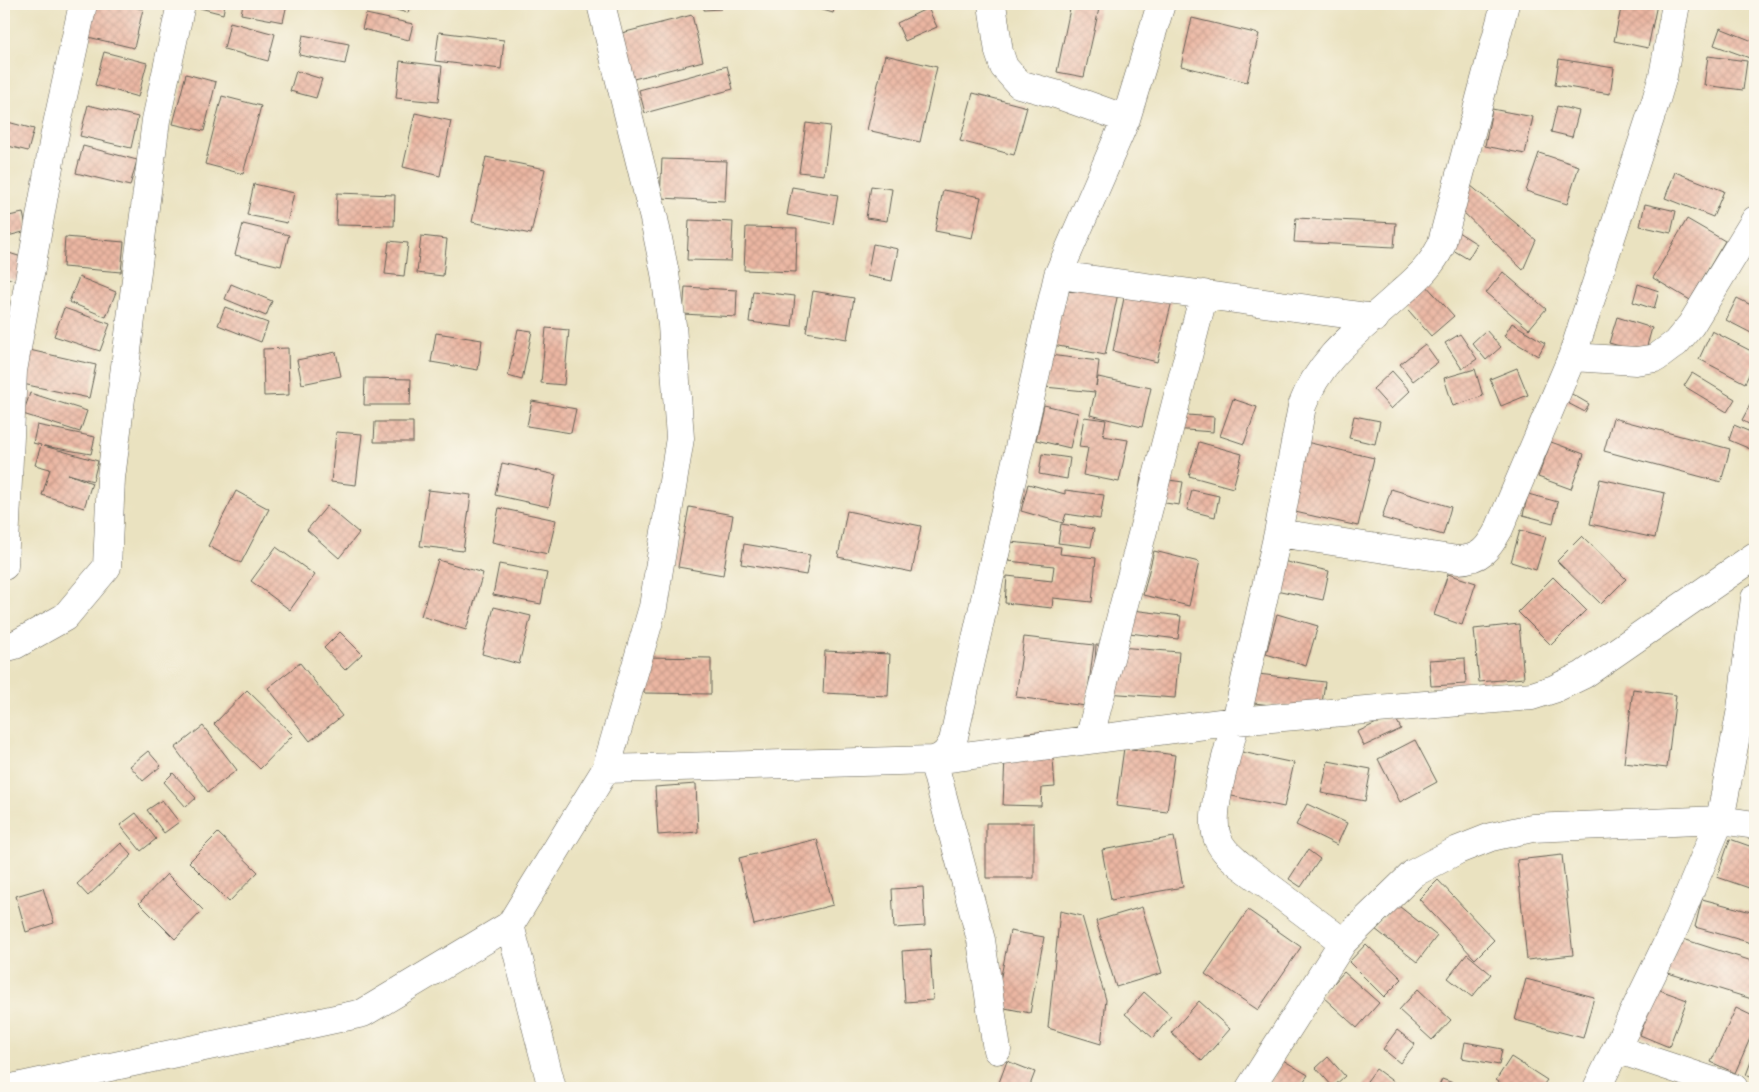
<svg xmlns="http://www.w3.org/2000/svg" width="1759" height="1092" font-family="Kalam,sans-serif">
	<defs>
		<pattern id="building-cross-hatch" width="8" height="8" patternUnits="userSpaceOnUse" patternTransform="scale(1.25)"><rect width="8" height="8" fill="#ebb6a2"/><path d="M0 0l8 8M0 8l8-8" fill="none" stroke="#c99c8b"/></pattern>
	</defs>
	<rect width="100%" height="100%" fill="#fbf7ec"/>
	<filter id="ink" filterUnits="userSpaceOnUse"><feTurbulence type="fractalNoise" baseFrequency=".02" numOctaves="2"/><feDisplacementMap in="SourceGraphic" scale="10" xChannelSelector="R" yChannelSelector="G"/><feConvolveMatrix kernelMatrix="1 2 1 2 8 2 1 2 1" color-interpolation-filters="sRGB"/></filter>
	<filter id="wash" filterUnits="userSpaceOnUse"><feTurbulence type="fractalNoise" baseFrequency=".0096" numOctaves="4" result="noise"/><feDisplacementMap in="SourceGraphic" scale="20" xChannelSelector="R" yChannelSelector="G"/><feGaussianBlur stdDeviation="1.12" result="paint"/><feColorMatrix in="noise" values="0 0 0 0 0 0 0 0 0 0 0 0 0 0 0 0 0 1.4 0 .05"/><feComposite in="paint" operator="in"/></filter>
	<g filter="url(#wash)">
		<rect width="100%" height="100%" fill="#eae2c0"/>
		<g id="blocks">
			<path fill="url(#building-cross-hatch)" d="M92,4H121L143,9L134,48L84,36Z
				M201,4H225L223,14L200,8Z
				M243,4H287L283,22L241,14Z
				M373,4H410L408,13Z
				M704,4H721V9L704,10Z
				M802,4H836L833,13Z
				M1071,4H1100L1084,77L1057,72Z
				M1622,4H1657L1648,48L1614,41Z
				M928,8L937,27L905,41L897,23Z
				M366,14L413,24L409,40L362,29Z
				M692,15L703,61L626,81L614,35Z
				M1192,18L1259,34L1247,82L1181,66Z
				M230,22L275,34L268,61L224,49Z
				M1720,28L1755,42V60L1714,45Z
				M439,32L504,40L501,69L435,61Z
				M303,35L349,44L345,64L299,55Z
				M104,52L147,63L138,97L95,85Z
				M885,55L937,67L920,142L867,130Z
				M1708,56L1747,61L1743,90L1704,85Z
				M1559,59L1614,68L1610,94L1555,85Z
				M400,61L442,66L438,102L396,98Z
				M727,66L733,89L645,113L639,90Z
				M296,71L322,79L316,98L290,91Z
				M186,74L216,82L204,131L173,124Z
				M973,93L1027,107L1014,155L960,141Z
				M222,96L261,106L243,174L205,164Z
				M88,105L138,117L131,148L80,136Z
				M1557,106L1579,111L1572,137L1551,132Z
				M1492,109L1533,117L1525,154L1485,146Z
				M415,113L451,121L440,176L403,167Z
				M4,121L34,129L28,151L4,145Z
				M806,123L830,126L824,175L799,172Z
				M83,146L137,160L130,186L76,173Z
				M1539,153L1579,166L1567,204L1526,191Z
				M486,157L545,169L531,234L472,222Z
				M662,159L727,161L725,201L660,198Z
				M1675,172L1724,191L1713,217L1665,198Z
				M254,184L294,193L287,223L247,215Z
				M1470,185L1536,240L1523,270L1459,208Z
				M871,186L892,189L887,221L866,218Z
				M792,187L838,195L833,224L787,215Z
				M943,190L981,197L972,238L935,231Z
				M337,193L395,195L394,226L336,225Z
				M1645,204L1676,211L1671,233L1640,226Z
				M23,213L27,231L4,237V217Z
				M1296,218L1396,223L1394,247L1294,242Z
				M1687,219L1725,241L1690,300L1653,278Z
				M689,220L733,222L731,261L687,260Z
				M243,224L289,235L281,266L235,255Z
				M746,227L797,228L796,272L744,270Z
				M1458,232L1477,244L1468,259L1448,247Z
				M421,236L447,239L443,276L417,273Z
				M65,237L124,242L121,272L63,267Z
				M389,241L408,243L404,276L385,274Z
				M873,244L898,249L892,281L867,276Z
				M9,253L31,260L24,283L4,277V271Z
				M1503,272L1546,309L1529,329L1486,293Z
				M79,277L116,292L106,317L69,302Z
				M1424,283L1454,316L1431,336L1402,303Z
				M231,284L272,301L266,316L225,299Z
				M1068,284L1118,293L1105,355L1053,345Z
				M1638,284L1659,291L1654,309L1633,302Z
				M685,287L737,290L736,317L683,314Z
				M753,291L795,296L792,327L749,322Z
				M813,291L854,298L847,339L806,332Z
				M1124,298L1172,301L1157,362L1113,351Z
				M1737,298L1755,307V335L1726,320Z
				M225,307L268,323L261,342L218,325Z
				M64,308L110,324L100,351L54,336Z
				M1617,317L1652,328L1645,353L1609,343Z
				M1512,323L1545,343L1538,356L1504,336Z
				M546,328L569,330L564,385L541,383Z
				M518,329L532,331L522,380L508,376Z
				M1486,330L1501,347L1486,360L1472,343Z
				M1712,331L1755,353V362L1745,383L1699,359Z
				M436,333L482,340L478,370L431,362Z
				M1460,334L1477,359L1462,369L1445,343Z
				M1425,344L1438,362L1413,381L1400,364Z
				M288,348L289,395L264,396L263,349Z
				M25,349L96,365L89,398L18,383Z
				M336,352L341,376L302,384L297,360Z
				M1049,355L1099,361L1096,386L1098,377L1151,388L1142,427L1090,415L1095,392L1045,387Z
				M1517,368L1528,395L1501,406L1490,379Z
				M1475,369L1483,396L1453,406L1444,378Z
				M1392,371L1410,391L1391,409L1373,389Z
				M1692,373L1735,399L1727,412L1684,386Z
				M365,378L411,379L410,405H364Z
				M1565,390L1589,404L1585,412L1560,399Z
				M30,393L87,411L80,432L23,414Z
				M1233,399L1257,407L1244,444L1220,436Z
				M532,401L576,409L571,433L527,426Z
				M1044,405L1078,413L1070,448L1036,440Z
				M1750,405L1755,408V428L1742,420Z
				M1174,414L1214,417L1213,432L1173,429Z
				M1354,416L1380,421L1375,444L1349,438Z
				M1084,417L1106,420L1103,436L1128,440L1119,482L1083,475L1088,448L1079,447Z
				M1613,418L1730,449L1721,482L1604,451Z
				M375,422H413V442H374Z
				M37,425L95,437L91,454L44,446L98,461L93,481L68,474L92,483L84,508L42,495L50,469L35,465L41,445L33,443Z
				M1734,425L1755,434V451L1729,440Z
				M336,432L362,434L356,485L331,482Z
				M1302,441L1374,458L1358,526L1286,510Z
				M1199,442L1242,454L1233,488L1189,476Z
				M1551,442L1584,454L1571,489L1538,477Z
				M1042,454L1070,458L1067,479L1039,474Z
				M502,463L556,475L549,507L495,495Z
				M1141,476L1183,482L1179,505L1138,499Z
				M1600,479L1665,493L1655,538L1590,524Z
				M1028,484L1065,494V490L1104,495L1100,519L1066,514L1063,523L1021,511Z
				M1391,489L1451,507L1443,535L1382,518Z
				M428,490L471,495L463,551L420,546Z
				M1192,490L1219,496L1215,517L1187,510Z
				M236,491L269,509L241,563L208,546Z
				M1528,494L1558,502L1553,523L1523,515Z
				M327,506L359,533L339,558L307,530Z
				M689,507L733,515L723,575L678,567Z
				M499,508L556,520L548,554L492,542Z
				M847,511L921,526L912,572L838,557Z
				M1061,524L1094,529L1091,547L1058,543Z
				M1520,530L1546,537L1536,570L1511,562Z
				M1582,536L1626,579L1601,604L1557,561Z
				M1010,542L1061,547L1060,554L1096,558L1092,602L1053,598L1052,608L1005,603L1007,576L1052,581L1054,566L1008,561Z
				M744,544L810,555L806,575L741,564Z
				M276,547L315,575L290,610L251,581Z
				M1154,551L1199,562L1189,606L1143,595Z
				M438,560L483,573L466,630L421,616Z
				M1282,561L1329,571L1323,600L1276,590Z
				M499,564L547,573L541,604L493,595Z
				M1448,574L1476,583L1462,625L1434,615Z
				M1553,577L1586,610L1551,645L1518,612Z
				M494,607L531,616L519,664L482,654Z
				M1116,608L1181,616L1178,639L1113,631Z
				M1277,614L1318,626L1306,666L1266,654Z
				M1519,624L1524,678L1479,682L1474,629Z
				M340,632L362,654L345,670L324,648Z
				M1024,637L1094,645L1086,706L1016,697Z
				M1096,645L1179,652L1175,698L1093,692Z
				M825,651L890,654L888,696L823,693Z
				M645,657L711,658V694L644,693Z
				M1465,658L1466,684L1431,686L1429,660Z
				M300,663L342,716L310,741L268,688Z
				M1258,674L1325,682L1321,711L1254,703Z
				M1633,689L1676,695L1667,768L1624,763Z
				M247,690L293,735L260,769L214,724Z
				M1394,715L1401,729L1364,746L1357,732Z
				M203,726L237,770L208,792L175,748Z
				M1051,731L1055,787L1042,788L1041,806L1003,805L1005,756L1026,757L1025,733Z
				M1415,740L1437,782L1400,802L1378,759Z
				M1124,748L1175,755L1167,812L1116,806Z
				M148,751L161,766L143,781L130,766Z
				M1237,751L1294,763L1284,807L1227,795Z
				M1328,761L1371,769L1365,801L1321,793Z
				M173,773L196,798L186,807L164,782Z
				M696,784L698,832L658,835L655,787Z
				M162,800L179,822L164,833L147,810Z
				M1307,804L1347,823L1337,845L1296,825Z
				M136,813L156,839L141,851L120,825Z
				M986,823H1034V878H986Z
				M218,833L258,872L229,902L189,862Z
				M1174,837L1183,887L1111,900L1102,850Z
				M817,839L833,905L754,925L739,858Z
				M1730,839L1755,848V890L1717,877Z
				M121,843L132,855L88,896L77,884Z
				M1308,850L1320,859L1301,887L1289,879Z
				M1562,855L1573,955L1527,960L1517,860Z
				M167,874L203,910L175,939L139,903Z
				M1438,880L1494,940L1475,959L1419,899Z
				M923,887L925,926L894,928L892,889Z
				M43,888L54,923L26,932L16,896Z
				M1702,899L1755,913V944L1695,927Z
				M1395,903L1437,936L1417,962L1375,929Z
				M1142,907L1162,973L1116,987L1096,921Z
				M1248,910L1301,947L1258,1010L1205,974Z
				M1060,911L1082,916L1106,1000L1101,1044L1048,1028Z
				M1010,931L1044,937L1030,1013L995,1006Z
				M1680,938L1755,962V1000L1668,973Z
				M1366,944L1402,979L1384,997L1349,962Z
				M930,949L933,1000L905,1002L902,951Z
				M1467,954L1491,974L1472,997L1448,978Z
				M1344,972L1379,1003L1357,1028L1322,996Z
				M1526,979L1594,997L1583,1038L1515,1020Z
				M1418,989L1451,1020L1432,1040L1399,1010Z
				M1657,989L1687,1000L1669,1047L1640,1035Z
				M1144,992L1171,1016L1153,1038L1125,1014Z
				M1199,1001L1230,1029L1202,1061L1171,1033Z
				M1736,1008L1755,1017V1027L1735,1073L1711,1062Z
				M1397,1030L1415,1044L1400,1063L1383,1049Z
				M1465,1042L1502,1049L1499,1065L1462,1058Z
				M1755,1051V1079L1746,1075Z
				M1328,1057L1345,1076L1333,1087L1316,1068Z
				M1511,1057L1547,1080L1541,1088H1508L1496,1080Z
				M1283,1060L1308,1075L1299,1088H1282L1270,1081Z
				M1007,1061L1035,1072L1029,1088H997Z
				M1376,1069L1402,1088H1362Z
				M1442,1079L1467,1088H1438Z"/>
		</g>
	</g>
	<g filter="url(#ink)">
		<use href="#blocks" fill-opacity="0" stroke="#646155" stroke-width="1"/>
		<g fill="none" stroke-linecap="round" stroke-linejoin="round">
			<defs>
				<path id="minor" d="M992,4L999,52L1004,67L1019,84L1059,95L1126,119
					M1161,4L1126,119L1058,275L1375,318
					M1572,357L1636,361L1656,358L1676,343L1691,325L1755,220
					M1278,533L1458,560C1481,559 1488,549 1499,529L1572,357L1656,100L1663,76L1676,4
					M4,566L13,371L54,138L83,4
					M1755,598L1741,709L1720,820L1755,825
					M4,648L15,645L65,617L107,567L111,478L156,120L181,4
					M1089,740L1204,294
					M606,769L933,760C945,757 948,751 953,741L1058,275
					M510,925L552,1088
					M1616,1049L1734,1088
					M997,1050L981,940L933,760L1236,721L1278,533L1302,406C1322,353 1363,329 1402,292C1418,278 1432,265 1441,246L1505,4
					M12,1088L363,1013L510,925L606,769L653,607L680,438L672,325L665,273L654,219L601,4
					M1250,1088L1343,942
					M1597,1088L1675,927L1720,820L1532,828L1491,837L1458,850L1414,873L1343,942L1239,864C1230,856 1221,849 1217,837C1208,812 1229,748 1236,721L1532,696L1554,689L1583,675L1755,556"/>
			</defs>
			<use href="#minor" stroke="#646155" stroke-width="29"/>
			<use href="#minor" stroke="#fff" stroke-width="28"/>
		</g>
	</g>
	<rect width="1759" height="1092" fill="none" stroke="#fbf7ec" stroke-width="20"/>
</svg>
